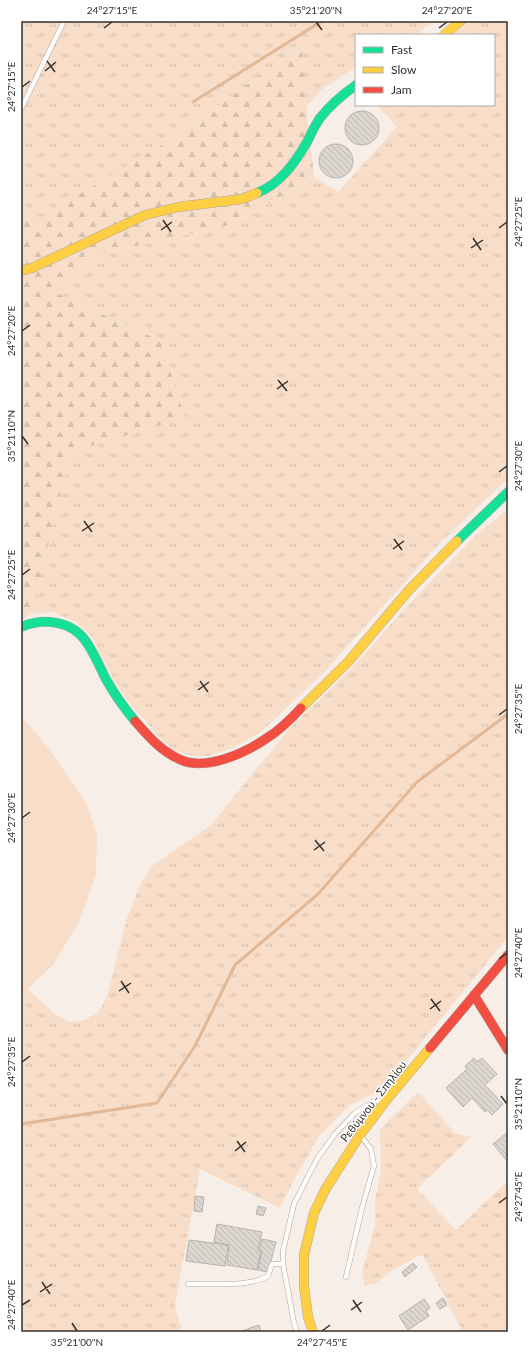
<svg xmlns="http://www.w3.org/2000/svg" width="529" height="1353" font-family="Lato,sans-serif">
	<defs>
		<pattern id="grass-tufts" width="24" height="20" patternUnits="userSpaceOnUse"><rect width="24" height="20" fill="#f8dec9"/><path d="M3 7l-1-3M5 7V3M7 7l1-3M15 17l-1-3M17 17v-4M19 17l1-3" fill="none" stroke="#d5bfad"/></pattern>
		<pattern id="forest-firs" width="22" height="20" patternUnits="userSpaceOnUse"><rect width="22" height="20" fill="#f8dec9"/><path d="M5 1l3.5 6h-7zM16 11l3.5 6h-7z" fill="#d5bfad"/></pattern>
		<pattern id="building-back-hatch" width="6" height="6" patternUnits="userSpaceOnUse"><rect width="6" height="6" fill="#ddd6d0"/><path d="M-1 5l2 2M0 0l6 6M5-1l2 2" fill="none" stroke="#beb8b3"/></pattern>
	</defs>
	<rect width="100%" height="100%" fill="#f6eee7"/>
	<path fill="url(#grass-tufts)" d="M21,21H435L415,35H356V67L351,70L321,90L306,107L302,45L175,137L35,222L21,215Z
		M472,21H508V480L501,485L439,544L326,670L261,732L233,748L208,756H191L174,750L158,736L145,720L132,707L113,679L92,637L78,623L53,612L32,614L70,452L185,417L161,341L56,293L103,253L230,225L314,177L338,192L397,127L377,105H494V35H453Z
		M508,509V937L383,1089L350,1105L320,1135L295,1178L280,1208L200,1169L175,1305L182,1332H21V995L27,989L55,1014L69,1022L84,1020L98,1013L107,997L127,918L140,885L152,866L211,825L289,729L351,669L406,607L476,535Z
		M418,1092L455,1133L471,1137L417,1189L456,1230L508,1181V1332H463L422,1254L390,1272L375,1284L365,1285L362,1273L375,1225V1200L381,1172L380,1129Z"/>
	<path fill="url(#forest-firs)" d="M302,45L306,107L314,177L230,225L103,253L56,293L161,341L185,418L70,452L32,614L21,620V215L35,221L175,137Z"/>
	<path fill="#f8dec9" d="M21,715L51,752L86,802L97,835L96,874L79,922L53,965L21,995Z"/>
	<g fill="none" stroke-linecap="round" stroke-linejoin="round">
		<path stroke="#e3b896" stroke-width="3" d="M193,102L322,21
			M21,1124L157,1103L195,1046L235,965L318,894L417,782L508,714"/>
	</g>
	<path fill="url(#building-back-hatch)" stroke="#b9b3ae" d="M345 128a17 17 0 1 1 34 0a17 17 0 1 1-34 0Z
		M319 161a17 17 0 1 1 34 0a17 17 0 1 1-34 0Z
		M474,1058L477,1062L482,1058L497,1074L485,1085L503,1104L492,1115L487,1110L485,1112L472,1098L463,1107L446,1088L467,1069L465,1066Z
		M508,1132V1162L493,1144Z
		M195,1196L204,1197L202,1212L194,1211Z
		M258,1206L266,1208L263,1216L256,1214Z
		M217,1224L262,1232L258,1250L261,1251L257,1270L227,1265L229,1245L214,1242Z
		M262,1239L276,1242L268,1272L258,1270L262,1251L259,1250Z
		M189,1240L228,1245L225,1266L186,1261Z
		M413,1263L417,1267L405,1277L402,1272Z
		M443,1298L447,1305L440,1309L436,1303Z
		M424,1299L430,1308L426,1311L429,1316L408,1330L399,1316Z
		M259,1325L261,1332H239Z"/>
	<g fill="none" stroke-linecap="round" stroke-linejoin="round">
		<defs>
			<path id="lane" d="M21,109L64,21
				M346,1277L362,1208L374,1166L371,1149L361,1136
				M188,1284C210,1284 250,1287 268,1276L272,1264H283
				M297,1332L294,1323L283,1264V1251L294,1204L317,1159L335,1134L355,1113L373,1102L383,1100"/>
			<path id="fast" d="M257,193C280,184 295,163 307,142C311,134 315,125 320,118C331,104 342,95 356,85
				M457,541L508,492
				M21,627C42,618 70,620 85,640C94,652 100,668 107,681C115,695 125,709 135,721"/>
			<path id="slow" d="M444,35L461,21
				M21,271L32,268L145,215L178,207L242,199L257,193
				M301,708L348,662L409,590L457,541
				M313,1332L308,1317L304,1286V1255L314,1213L325,1190L360,1135L388,1098L430,1048"/>
			<path id="jam" d="M135,721C148,736 161,751 179,759C205,772 245,753 267,738C280,730 291,719 301,708
				M474,995L508,1050
				M430,1048L508,955"/>
		</defs>
		<use href="#lane" stroke="#ada7a2" stroke-width="5.5"/>
		<use href="#fast" stroke="#ada7a2" stroke-width="10"/>
		<use href="#slow" stroke="#ada7a2" stroke-width="10"/>
		<use href="#jam" stroke="#ada7a2" stroke-width="10"/>
		<use href="#lane" stroke="#fefcfb" stroke-width="4.5"/>
		<use href="#fast" stroke="#16e098" stroke-width="9"/>
		<use href="#slow" stroke="#ffcf43" stroke-width="9"/>
		<use href="#jam" stroke="#f24e42" stroke-width="9"/>
	</g>
	<path fill="none" stroke="#352f2b" stroke-width="1.5" d="M316,22L322,30M104,28L112,22M439,28L447,22M47,61L55,72M45,71L56,62M22,87L30,81M163,220L171,232M499,228L507,222M161,230L172,222M473,238L481,250M471,248L483,240M22,331L30,325M278,380L287,391M277,389L288,381M22,436L28,444M499,472L507,466M84,521L92,532M82,531L94,523M394,539L402,550M393,549L404,541M22,575L30,569M200,681L208,692M198,690L209,682M499,715L507,709M22,818L30,812M315,840L324,851M314,850L325,842M499,959L507,953M121,981L129,993M119,991L131,983M431,999L440,1011M430,1009L441,1001M22,1062L30,1056M501,1096L507,1104M237,1141L245,1152M235,1151L246,1142M499,1203L507,1197M42,1282L50,1294M40,1292L52,1284M353,1300L361,1312M22,1305L30,1300M351,1310L362,1302M72,1323L77,1331M322,1331L330,1325"/>
	<g text-anchor="middle" dominant-baseline="central" stroke-width="3" stroke-linejoin="round" paint-order="stroke">
		<g font-size="11" fill="#352f2b" stroke="#fff">
			<text transform="translate(373 1101) rotate(-52)">Ρεθύμνου - Σπηλίου</text>
		</g>
	</g>
	<rect width="529" height="1353" fill="none" stroke="#ffffff" stroke-width="44"/>
	<rect x="355" y="34" width="140" height="72" fill="#ffffff" stroke="#aeacaa"/>
	<rect x="363" y="47" width="20" height="6" fill="#16e098" stroke="#aeacaa"/>
	<text x="391" y="54" font-size="12" fill="#352f2b">Fast</text>
	<rect x="363" y="67" width="20" height="6" fill="#ffcf43" stroke="#aeacaa"/>
	<text x="391" y="74" font-size="12" fill="#352f2b">Slow</text>
	<rect x="363" y="87" width="20" height="6" fill="#f24e42" stroke="#aeacaa"/>
	<text x="391" y="94" font-size="12" fill="#352f2b">Jam</text>
	<rect x="22" y="22" width="485" height="1309" fill="none" stroke="#352f2b" stroke-width="1.5"/>
	<g font-size="10" text-anchor="middle" fill="#352f2b">
		<text x="112" y="14">24°27'15"E</text>
		<text x="316" y="14">35°21'20"N</text>
		<text x="447" y="14">24°27'20"E</text>
		<text transform="translate(11 87) rotate(-90)" y="4">24°27'15"E</text>
		<text transform="translate(518 222) rotate(-90)" y="4">24°27'25"E</text>
		<text transform="translate(11 331) rotate(-90)" y="4">24°27'20"E</text>
		<text transform="translate(11 436) rotate(-90)" y="4">35°21'10"N</text>
		<text transform="translate(518 466) rotate(-90)" y="4">24°27'30"E</text>
		<text transform="translate(11 575) rotate(-90)" y="4">24°27'25"E</text>
		<text transform="translate(518 709) rotate(-90)" y="4">24°27'35"E</text>
		<text transform="translate(11 818) rotate(-90)" y="4">24°27'30"E</text>
		<text transform="translate(518 953) rotate(-90)" y="4">24°27'40"E</text>
		<text transform="translate(11 1062) rotate(-90)" y="4">24°27'35"E</text>
		<text transform="translate(518 1104) rotate(-90)" y="4">35°21'10"N</text>
		<text transform="translate(518 1197) rotate(-90)" y="4">24°27'45"E</text>
		<text transform="translate(11 1305) rotate(-90)" y="4">24°27'40"E</text>
		<text x="77" y="1346">35°21'00"N</text>
		<text x="322" y="1346">24°27'45"E</text>
	</g>
</svg>
